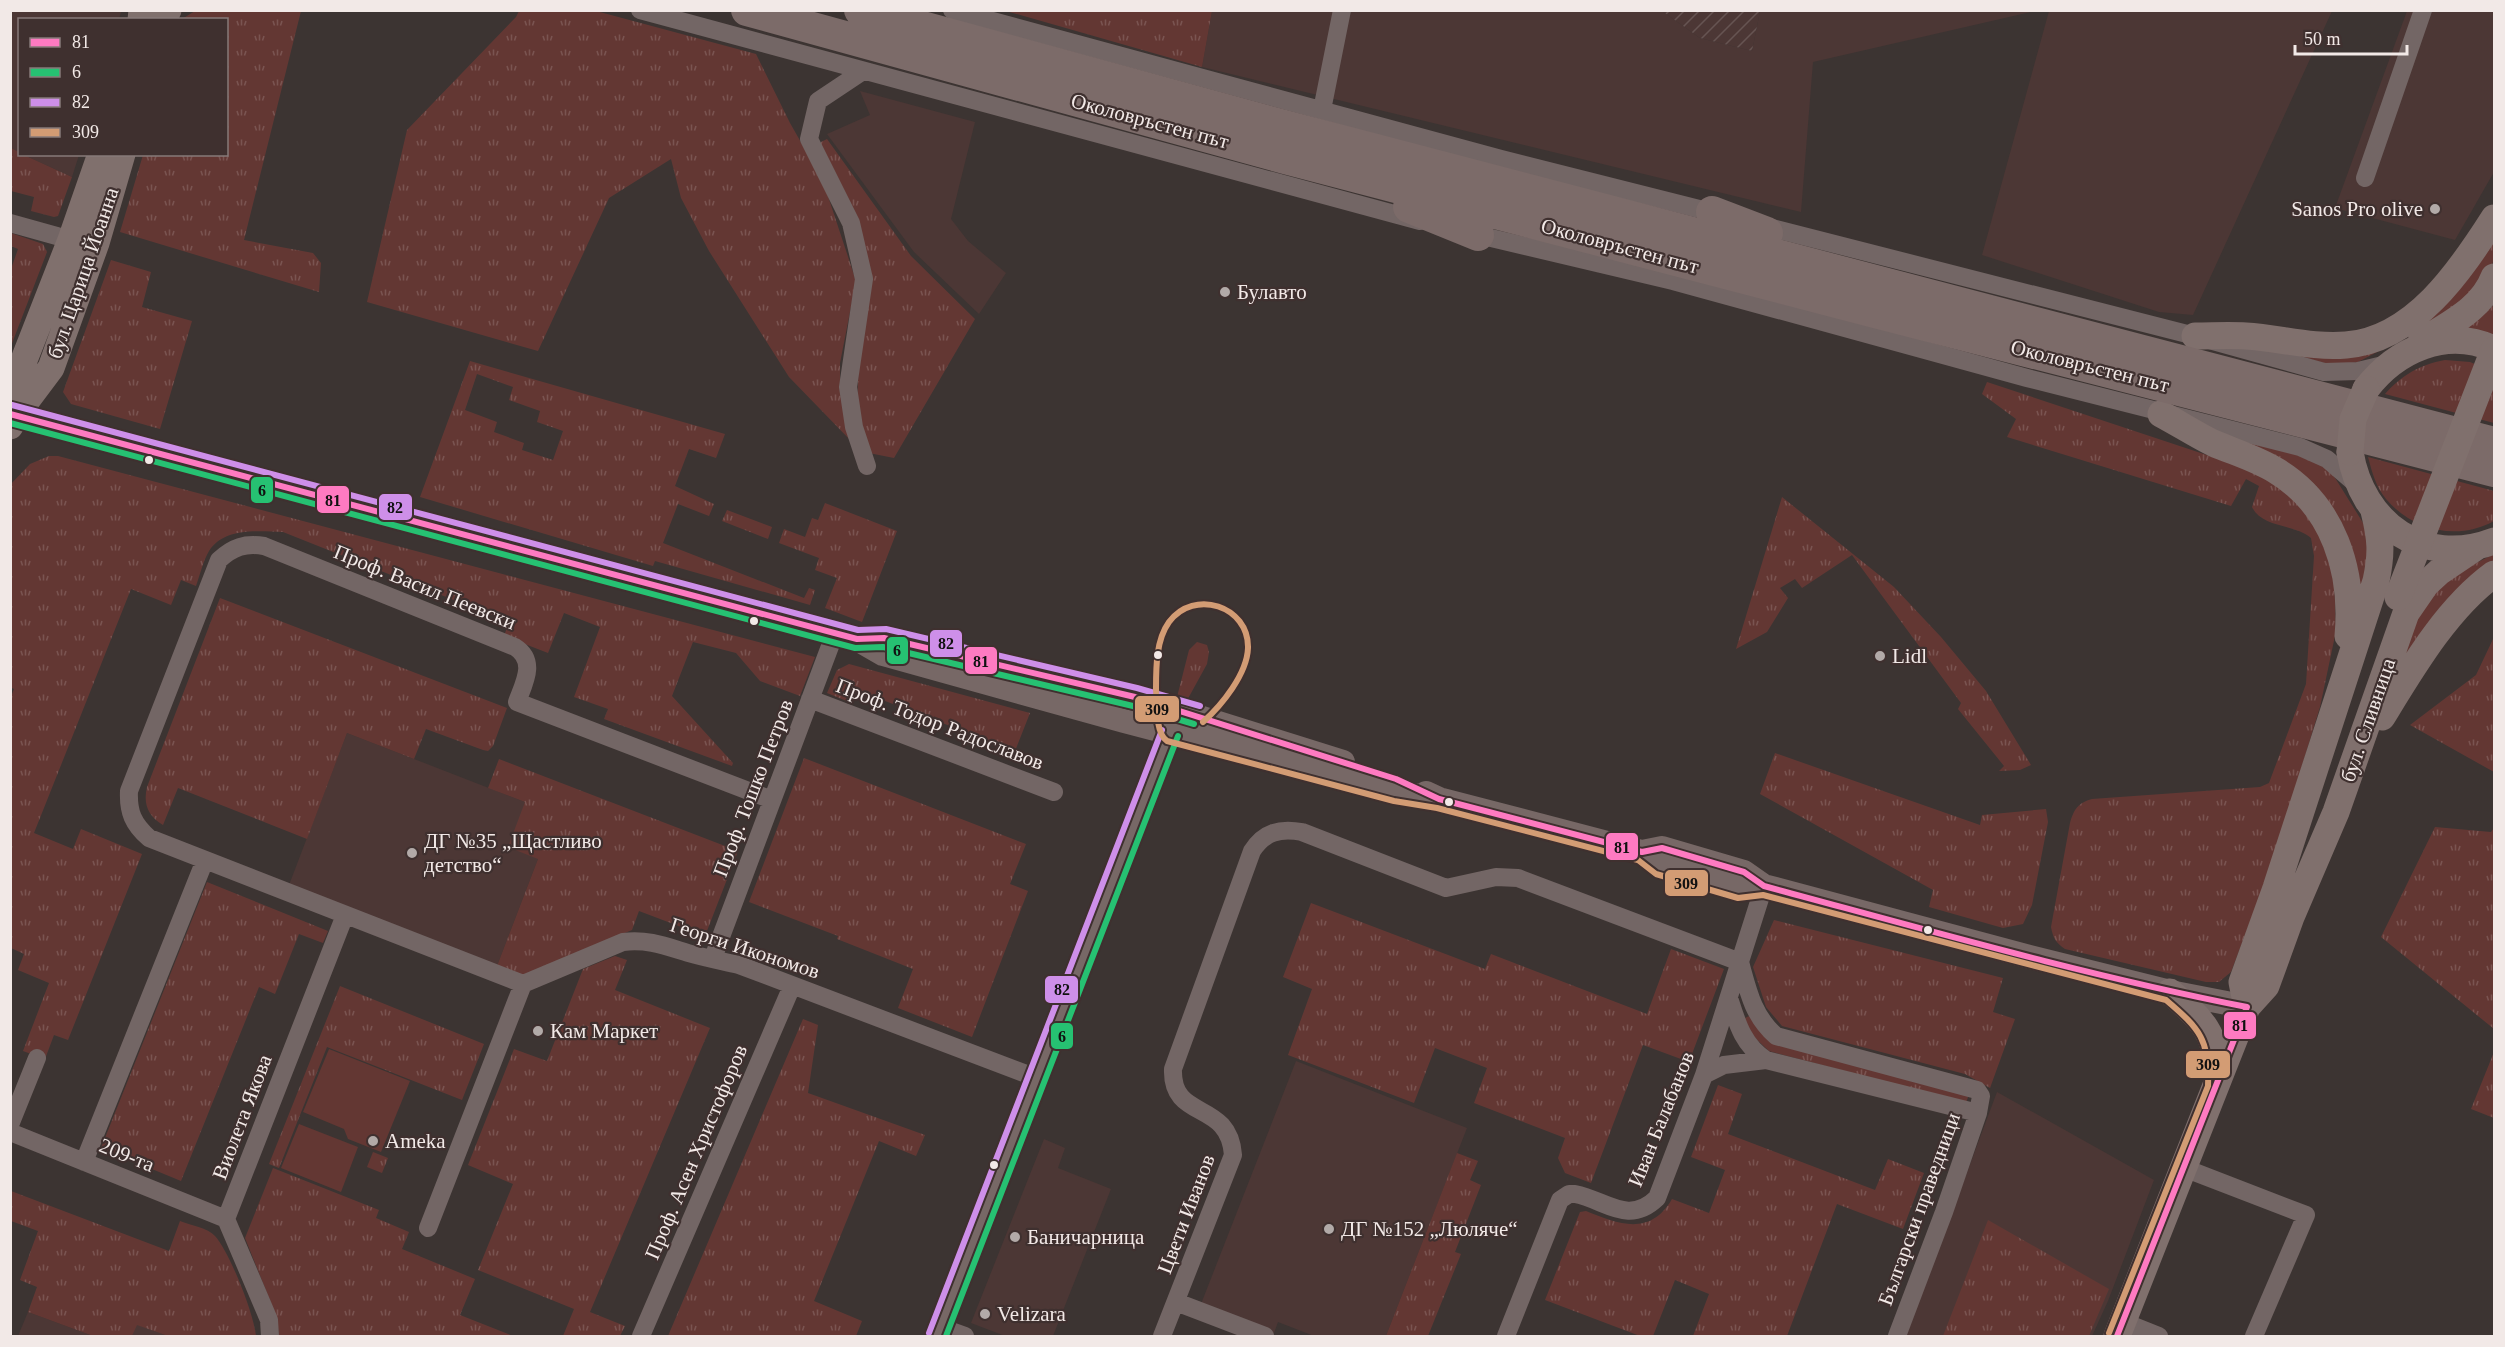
<svg xmlns="http://www.w3.org/2000/svg" width="2505" height="1347" font-family="'Times New Roman',serif">
	<defs>
		<pattern id="industrial-furrows" width="10" height="10" patternUnits="userSpaceOnUse" patternTransform="scale(1.5)"><rect width="10" height="10" fill="#4c3735"/><path d="M-1 1l2-2M0 10L10 0M9 11l2-2" fill="none" stroke="#665452"/></pattern>
		<pattern id="grass-tufts" width="24" height="20" patternUnits="userSpaceOnUse" patternTransform="scale(1.5)"><rect width="24" height="20" fill="#633733"/><path d="M3 7l-1-3M5 7V3M7 7l1-3M15 17l-1-3M17 17v-4M19 17l1-3" fill="none" stroke="#7a5451"/></pattern>
	</defs>
	<rect width="100%" height="100%" fill="#3c3432"/>
	<path fill="#4c3735" d="M11,11L121,12L119,19L20,20L19,152L11,148Z
		M1212,11H1662L1700,38L1752,51L1760,11H2035L1813,62L1801,212L1202,67Z
		M2049,11H2332L2193,315L2159,312L1982,255Z
		M2407,11H2494V172L2455,240L2335,208Z
		M860,91L975,122L951,219L968,241L1006,273L979,314L914,252L827,134L870,115Z
		M24,155L79,154V155L72,177Z
		M347,733L525,802L538,859L497,966L289,885Z
		M1296,1061L1467,1128L1386,1336H1314L1278,1322L1274,1333L1201,1304Z
		M1997,1092L2154,1180L2108,1301L2092,1336H1906Z
		M1044,1139L1065,1148L1058,1168L1111,1189L1053,1336H1005L971,1323Z
		M28,1312L93,1336H18Z
		M136,1324L168,1336H132Z"/>
	<path fill="url(#industrial-furrows)" d="M1662,11H1760L1752,51L1700,38Z"/>
	<path fill="url(#grass-tufts)" fill-rule="evenodd" d="M195,11H301L244,240L313,253L321,263L319,292L120,232L143,155L226,154V20L182,19Z
		M519,11H596L756,54L790,123L823,181L856,281L840,363V392L853,443L789,377L709,251L681,198L671,159L609,198L538,351L367,302L407,130L516,17Z
		M1006,11H1212L1202,67Z
		M827,139L911,256L975,319L894,458L869,453L857,408L859,355L871,278L821,149V142Z
		M11,148L19,152L20,154L24,155L72,177L58,216L54,217L31,211L34,197L11,191Z
		M2494,230V259L2485,283L2444,317L2358,362L2335,366L2252,343L2361,350Z
		M11,233L43,244L47,252L11,346V269L18,249L11,246Z
		M111,260L151,272L142,307L192,321L160,429L71,404L63,392Z
		M2494,305V335L2464,328Z
		M2445,360L2470,362L2494,372V423L2385,394C2402,375 2419,365 2445,360Z
		M470,361L725,434L716,458L689,449L675,486L714,504L709,516L678,504L663,543L804,598L809,588L815,590L810,605L655,561L653,566L420,497ZM477,374L513,387L509,400L540,411L537,422L563,431L553,460L522,450L524,443L494,432L497,422L465,410Z
		M1987,382L2249,469L2283,489L2305,512L2318,532L2334,575L2336,631L2320,707L2272,864L2231,972L2219,982H2206L2065,949C2056,943 2053,938 2051,927L2070,823C2074,809 2078,803 2092,799L2260,787L2269,783L2306,684L2314,556L2311,538C2295,524 2262,528 2252,507L2259,486L2246,479L2231,506L2007,437L2016,419L1982,394Z
		M2218,433L2303,454L2327,465L2365,526L2371,543L2361,610L2343,543Z
		M49,456H58L815,657L800,696L760,681L736,653L693,642L672,696L733,763L732,766L604,719L608,709L574,697L600,627L564,613L548,653L504,636L509,622L283,532C259,531 224,527 209,551C203,561 200,575 196,586L181,580L171,605L131,589L34,833L73,849L81,829L142,854L68,1040L54,1035L45,1059L23,1051L49,983L18,970L24,954L11,948L10,699L14,689L10,687V485L30,464Z
		M2368,457L2494,491V521C2458,541 2413,531 2386,499C2376,487 2372,472 2368,457Z
		M1782,497L1894,587L1941,637L1986,691L2031,765L2020,770L1999,771L2004,766L1958,709L1961,703L1958,699L1852,555L1802,588L1795,579L1780,588L1788,598L1767,632L1736,649Z
		M825,503L897,531L862,622L825,608L837,578L815,570L819,558L779,543L784,529L805,537L812,518L818,520Z
		M727,510L772,527L768,539L722,521Z
		M2494,554V566L2392,688L2413,612L2452,575Z
		M220,598L507,708L493,746L488,751L483,750L426,729L414,759L347,733L307,839L178,788L163,825C148,816 143,804 147,787Z
		M2494,637V772L2410,725L2476,675Z
		M1197,642L1207,645L1209,652L1207,664L1185,704L1176,701L1189,650Z
		M849,664L1030,713L1015,751L854,689L849,702L827,693L837,670Z
		M1775,753L1980,825L1982,815L2046,809L2048,822L2032,905L2023,924L2003,928L1929,907L1933,890L1760,794Z
		M804,758L1026,844L1010,884L1028,891L972,1037L898,1008L913,969L837,939L838,936L749,902Z
		M499,759L738,851L705,936L639,911L632,930L524,976L497,966L538,859L508,847L525,802L488,788Z
		M2435,827L2491,832L2494,828V1029L2381,937Z
		M207,882L328,931L323,943L299,934L275,994L259,987L181,1181L101,1148Z
		M1311,903L1485,969L1491,954L1647,1014L1671,949L1724,969L1689,1062L1643,1045L1591,1183L1565,1173L1558,1158L1565,1138L1474,1103L1487,1068L1435,1048L1414,1103L1288,1055L1312,989L1283,977Z
		M1774,920L2003,978L1993,1012L2015,1019L1990,1088L1965,1074L1782,1026L1766,1007L1753,967Z
		M615,956L627,960L615,990L710,1028L590,1312L625,1326L620,1336H563L574,1309L478,1270L513,1184L468,1165L514,1049L547,1061L583,969Z
		M340,986L484,1044L462,1100L327,1047L279,1168L269,1164Z
		M1749,1016L1759,1030L1969,1094L1966,1103L1769,1051L1753,1036L1741,1020Z
		M803,1019L818,1025L808,1093L925,1135L916,1156L879,1141L814,1301L862,1321L856,1336H668Z
		M2494,1052V1118L2471,1109Z
		M1718,1085L1742,1094L1728,1134L1875,1190L1888,1159L1924,1173L1903,1229L1837,1204L1787,1336H1693L1709,1294L1675,1280L1653,1336H1640L1545,1300L1580,1212L1586,1211C1618,1224 1650,1237 1672,1199L1709,1213L1725,1170L1691,1157Z
		M373,1152L388,1158L382,1173L367,1167Z
		M1457,1153L1478,1161L1470,1180L1481,1185L1455,1252L1461,1254L1428,1336H1386Z
		M273,1168L379,1210L376,1218L409,1232L402,1249L475,1279L460,1315L513,1336H279L277,1318L245,1238Z
		M11,1191L169,1251L180,1221C190,1225 208,1228 215,1236C230,1253 254,1314 256,1336H168L137,1325L132,1336H93L28,1312L37,1287L20,1280L38,1231L11,1221Z
		M1988,1220L2109,1289L2089,1336H1943Z"/>
	<path fill="#633733" d="M329,1049L410,1081L381,1152L348,1139L344,1129L303,1112Z
		M299,1124L358,1147L341,1192L281,1168Z"/>
	<g fill="none" stroke-linecap="round" stroke-linejoin="round">
		<path stroke="#736665" stroke-width="18" d="M640,10L1420,221
			M952,10L1501,159L1719,214
			M863,71L818,101L809,139L851,223L864,279L848,387L854,427L867,466
			M1322,110L1342,10
			M2365,178L2423,10
			M10,223L71,240
			M1760,225L2195,336L2324,372L2358,371L2387,364
			M1470,233L1673,281L2027,378L2300,447L2327,459L2357,485
			M810,699L1054,792
			M772,800L517,702C524,683 537,661 515,647L264,546C245,543 233,547 219,560L129,791C128,812 133,824 149,838L523,984L623,942C648,939 665,946 688,953C705,958 722,961 739,965L1037,1078
			M713,958L835,633
			M1729,998C1737,1023 1743,1045 1766,1060
			M1704,1075L1724,1065L1766,1060L1978,1113
			M10,1125L37,1058
			M10,1132L226,1219
			M84,1162L205,860
			M2184,1168L2306,1215L2254,1336
			M428,1228L523,984
			M1176,1302L1265,1336
			M2124,1322L2159,1336
			M940,1327L965,1336
			M270,1336L269,1320L226,1219L345,915
			M641,1336L792,986
			M1162,1336L1233,1155C1229,1099 1171,1122 1173,1069L1252,851C1264,832 1280,828 1302,832L1446,888L1496,877L1518,878L1740,962C1748,991 1753,1016 1776,1036L1977,1090L1981,1096L1978,1113L1944,1212L1897,1336
			M1506,1336L1560,1200L1569,1194H1575C1606,1200 1628,1226 1657,1198L1704,1075L1764,886"/>
		<path stroke="#776866" stroke-width="24" d="M10,414L857,639L883,654L1124,721L1396,792L1439,799
			M881,639L1135,697L1343,762
			M1426,793L1439,799L1642,852L1662,848L1744,872L1764,886L2030,957L2170,992L2247,1007
			M1642,852L1659,866L1740,889L1764,886
			M937,1336L1162,755L1170,733L1167,717"/>
		<path stroke="#80706d" stroke-width="27" d="M141,20L142,10
			M162,20L168,10
			M2195,336C2212,336 2229,335 2246,336C2279,338 2313,348 2346,345C2414,340 2461,270 2494,218
			M2421,342C2449,324 2482,309 2494,277
			M2366,389C2396,350 2446,327 2494,349
			M16,412L24,360L71,240L101,154
			M2161,414C2178,423 2195,434 2213,443C2234,452 2255,458 2275,470C2334,505 2354,572 2348,636
			M10,426L15,416L51,368L96,243L122,154
			M2350,452C2362,524 2423,568 2494,541
			M2382,717C2412,668 2447,608 2494,574
			M2170,992C2201,1018 2219,1035 2217,1078
			M2247,1007L2242,982L2276,888L2376,581C2382,553 2381,539 2374,511
			M2117,1336L2247,1007L2266,986L2291,917L2336,812L2406,613L2426,584L2439,572L2476,547"/>
		<path stroke="#7c6b69" stroke-width="32" d="M747,10L1285,158L1871,311L2494,471
			M860,10L1292,128L2494,443
			M1409,207L1478,235
			M1712,212L1767,233"/>
		<path stroke="#80706d" stroke-width="27" d="M2350,452L2353,419L2366,389
			M2398,597L2494,350"/>
		<defs>
			<path id="bus-1" d="M10,414L857,639L884,638L1135,697L1396,779L1439,799L1642,852L1662,848L1744,872L1764,886C1924,929 2084,975 2247,1007L2117,1336"/>
			<path id="bus-2" d="M10,423L855,648L883,647L1133,706L1194,724
				M946,1336L1178,736"/>
			<path id="bus-3" d="M12,405L858,630L886,629L1137,688L1200,706
				M929,1333L1162,730"/>
			<path id="bus-4" d="M1203,722C1222,705 1247,674 1248,648C1249,606 1194,588 1169,622C1156,640 1156,667 1156,689C1157,703 1155,733 1167,741L1394,801L1437,808L1638,860L1656,874L1738,898L1763,895L2166,1000C2200,1029 2210,1040 2208,1086L2109,1333"/>
		</defs>
		<use href="#bus-1" stroke="#3f302f" stroke-width="10"/>
		<use href="#bus-2" stroke="#3f302f" stroke-width="10"/>
		<use href="#bus-3" stroke="#3f302f" stroke-width="10"/>
		<use href="#bus-4" stroke="#3f302f" stroke-width="10"/>
		<use href="#bus-1" stroke="#fe7ac1" stroke-width="6"/>
		<use href="#bus-2" stroke="#26c172" stroke-width="6"/>
		<use href="#bus-3" stroke="#ce8fe9" stroke-width="6"/>
		<use href="#bus-4" stroke="#d39c74" stroke-width="6"/>
	</g>
	<g fill="#b2aaa8" stroke="#3f302f" stroke-width="2">
		<circle cx="2435" cy="209" r="6"/>
		<circle cx="1225" cy="292" r="6"/>
		<circle cx="1880" cy="656" r="6"/>
		<circle cx="412" cy="853" r="6"/>
		<circle cx="538" cy="1031" r="6"/>
		<circle cx="373" cy="1141" r="6"/>
		<circle cx="1329" cy="1229" r="6"/>
		<circle cx="1015" cy="1237" r="6"/>
		<circle cx="985" cy="1314" r="6"/>
	</g>
	<g fill="#f2e9e7" stroke="#3f302f" stroke-width="2">
		<circle cx="149" cy="460" r="5"/>
		<circle cx="754" cy="621" r="5"/>
		<circle cx="1158" cy="655" r="5"/>
		<circle cx="1449" cy="802" r="5"/>
		<circle cx="1928" cy="930" r="5"/>
		<circle cx="994" cy="1165" r="5"/>
	</g>
	<g text-anchor="middle" dominant-baseline="central" stroke-width="4.5" stroke-linejoin="round" paint-order="stroke">
		<g font-size="21" fill="#f2e9e7" stroke="#3f302f">
			<text transform="translate(1150 121) rotate(15)">Околовръстен път</text>
			<text transform="translate(1620 246) rotate(15)">Околовръстен път</text>
			<text transform="translate(83 273) rotate(-71)">бул. Царица Йоанна</text>
			<text transform="translate(2090 366) rotate(14)">Околовръстен път</text>
			<text transform="translate(425 587) rotate(22)">Проф. Васил Пеевски</text>
			<text transform="translate(2368 720) rotate(-71)">бул. Сливница</text>
			<text transform="translate(940 724) rotate(21)">Проф. Тодор Радославов</text>
			<text transform="translate(753 788) rotate(-69)">Проф. Тошко Петров</text>
			<text transform="translate(745 948) rotate(18)">Георги Икономов</text>
			<text transform="translate(242 1117) rotate(-69)">Виолета Якова</text>
			<text transform="translate(1661 1119) rotate(-68)">Иван Балабанов</text>
			<text transform="translate(696 1152) rotate(-67)">Проф. Асен Христофоров</text>
			<text transform="translate(127 1155) rotate(22)">209-та</text>
			<text transform="translate(1919 1209) rotate(-70)">Български праведници</text>
			<text transform="translate(1186 1214) rotate(-69)">Цвети Иванов</text>
		</g>
		<g font-size="21" fill="#f2e9e7" stroke="#3f302f" text-anchor="start">
			<text x="2423" y="209" text-anchor="end">Sanos Pro olive</text>
			<text x="1237" y="292">Булавто</text>
			<text x="1892" y="656">Lidl</text>
			<text x="424" y="841">ДГ №35 „Щастливо<tspan x="424" dy="24">детство“</tspan></text>
			<text x="550" y="1031">Кам Маркет</text>
			<text x="385" y="1141">Ameka</text>
			<text x="1341" y="1229">ДГ №152 „Люляче“</text>
			<text x="1027" y="1237">Баничарница</text>
			<text x="997" y="1314">Velizara</text>
		</g>
	</g>
	<g stroke="#3f302f" stroke-width="2">
		<rect x="250" y="476" width="24" height="28" rx="6" fill="#26c172"/>
		<rect x="316" y="485" width="34" height="29" rx="6" fill="#fe7ac1"/>
		<rect x="378" y="493" width="35" height="28" rx="6" fill="#ce8fe9"/>
		<rect x="929" y="629" width="34" height="29" rx="6" fill="#ce8fe9"/>
		<rect x="886" y="636" width="23" height="29" rx="6" fill="#26c172"/>
		<rect x="964" y="646" width="34" height="29" rx="6" fill="#fe7ac1"/>
		<rect x="1134" y="695" width="46" height="28" rx="6" fill="#d39c74"/>
		<rect x="1605" y="832" width="34" height="29" rx="6" fill="#fe7ac1"/>
		<rect x="1664" y="869" width="45" height="28" rx="6" fill="#d39c74"/>
		<rect x="1044" y="975" width="35" height="29" rx="6" fill="#ce8fe9"/>
		<rect x="2223" y="1011" width="34" height="29" rx="6" fill="#fe7ac1"/>
		<rect x="1050" y="1022" width="24" height="28" rx="6" fill="#26c172"/>
		<rect x="2185" y="1050" width="46" height="29" rx="6" fill="#d39c74"/>
	</g>
	<g font-size="16" text-anchor="middle" font-weight="bold" fill="#111">
		<text x="262" y="496">6</text>
		<text x="333" y="506">81</text>
		<text x="395" y="513">82</text>
		<text x="946" y="649">82</text>
		<text x="897" y="656">6</text>
		<text x="981" y="667">81</text>
		<text x="1157" y="715">309</text>
		<text x="1622" y="853">81</text>
		<text x="1686" y="889">309</text>
		<text x="1062" y="995">82</text>
		<text x="2240" y="1031">81</text>
		<text x="1062" y="1042">6</text>
		<text x="2208" y="1070">309</text>
	</g>
	<rect width="2505" height="1347" fill="none" stroke="#f2e9e7" stroke-width="24"/>
	<rect x="18" y="18" width="210" height="138" fill="#3f302f" stroke="#877a79" stroke-width="1.5"/>
	<rect x="30" y="38" width="30" height="9" fill="#fe7ac1" stroke="#877a79" stroke-width="1.5"/>
	<text x="72" y="48" font-size="18" fill="#f2e9e7">81</text>
	<rect x="30" y="68" width="30" height="9" fill="#26c172" stroke="#877a79" stroke-width="1.5"/>
	<text x="72" y="78" font-size="18" fill="#f2e9e7">6</text>
	<rect x="30" y="98" width="30" height="9" fill="#ce8fe9" stroke="#877a79" stroke-width="1.5"/>
	<text x="72" y="108" font-size="18" fill="#f2e9e7">82</text>
	<rect x="30" y="128" width="30" height="9" fill="#d39c74" stroke="#877a79" stroke-width="1.5"/>
	<text x="72" y="138" font-size="18" fill="#f2e9e7">309</text>
	<path d="M2295 45v9h112v-9" fill="none" stroke="#f2e9e7" stroke-width="3"/>
	<text x="2304" y="45" font-size="18" fill="#f2e9e7" stroke="#3f302f" stroke-width="4.5" paint-order="stroke">50 m</text>
</svg>
